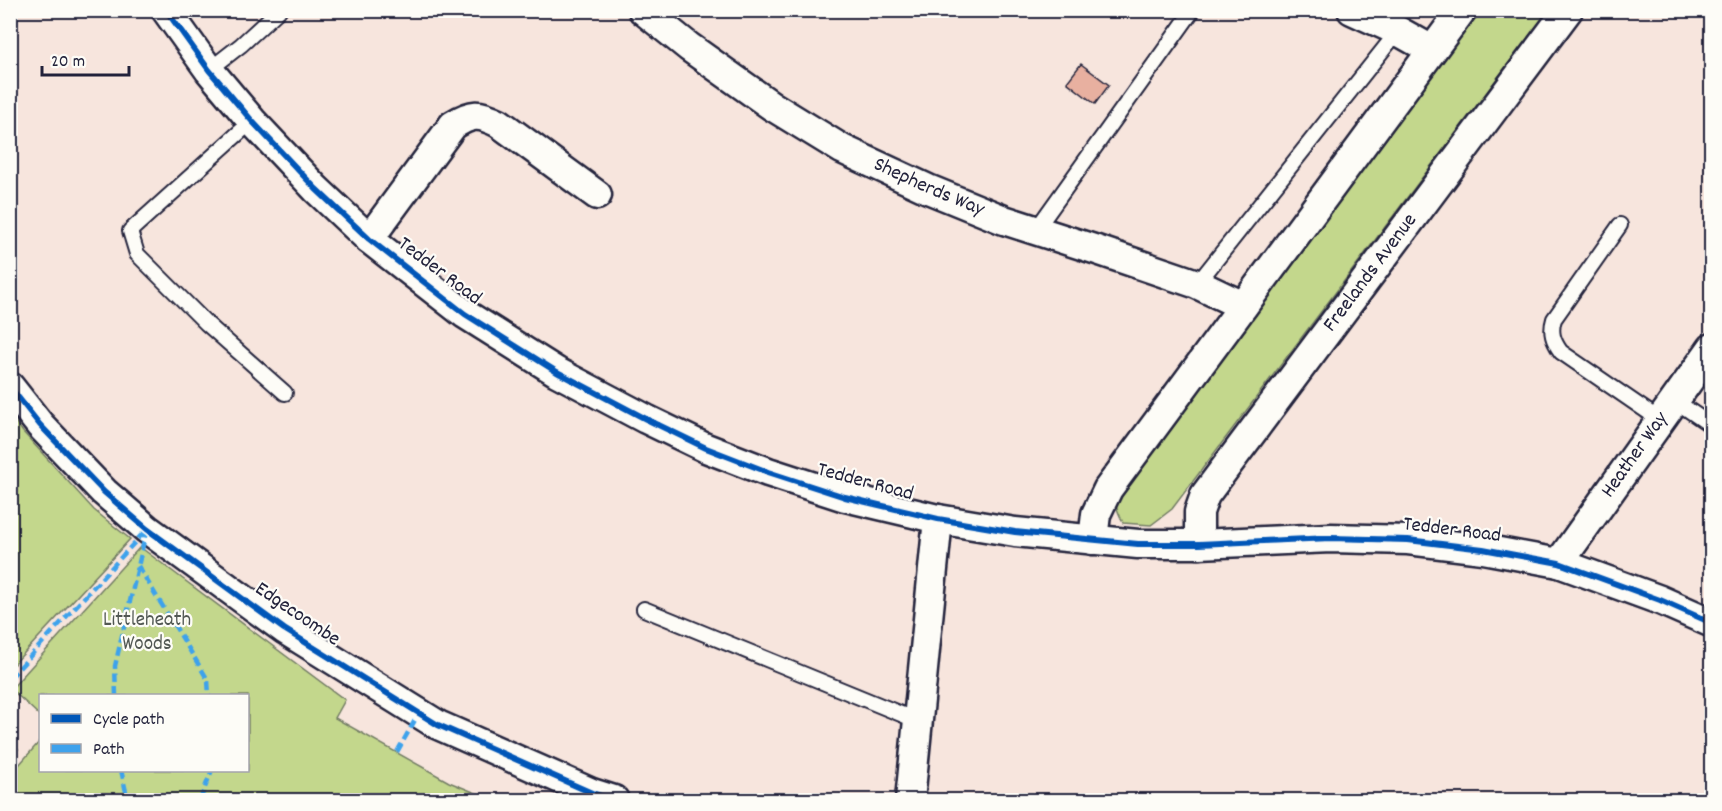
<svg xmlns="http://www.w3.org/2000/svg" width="1722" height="811" font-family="Dekko,sans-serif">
	<rect width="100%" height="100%" fill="#f7e5dd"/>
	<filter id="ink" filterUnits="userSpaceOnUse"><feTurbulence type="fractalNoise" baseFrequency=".0167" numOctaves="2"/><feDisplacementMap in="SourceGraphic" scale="12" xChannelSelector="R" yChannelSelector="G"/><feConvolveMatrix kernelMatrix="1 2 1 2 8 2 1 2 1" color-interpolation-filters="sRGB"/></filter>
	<g filter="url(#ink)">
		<path fill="#c3d78c" stroke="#727c64" stroke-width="1.5" d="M1474,11H1548L1172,509L1151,525L1123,523L1115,504Z
			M11,416L23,432L94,510L130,539L11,667Z
			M140,547L345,700L335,718L449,782L493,800H11V774L40,741V770H248V696H40V716L11,689Z"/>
		<path fill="#e8b0a0" stroke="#22223b" stroke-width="1.5" d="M1081,64L1109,85L1095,104L1067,82Z
			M10,742L18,749L10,756Z"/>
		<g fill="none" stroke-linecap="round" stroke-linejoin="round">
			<defs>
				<path id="service" d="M209,70L241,45L279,10
					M252,121L130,231L137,254L206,323L285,393
					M1620,225L1554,319C1550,332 1553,341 1561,352L1660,420
					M1035,231L1193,10
					M1197,284L1398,31
					M1674,400L1712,426
					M644,609L918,721"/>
				<g id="minor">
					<path d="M166,10L209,70L252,121L316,189L369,239L465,314L557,372L646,419L706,448L768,472L845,497L938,519L1015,532L1138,544H1199L1331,538L1408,540L1483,549L1559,563L1660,600L1712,623"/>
					<path id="s1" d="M643,10L689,47L772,106L842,149L928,189L1004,220L1097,250L1197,284L1243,306"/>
					<path d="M1352,10L1398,31L1432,50"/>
					<path d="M369,239L453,125C472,113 479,113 499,123L597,195"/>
					<path d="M10,387L40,425L104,492L147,529L284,629L438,725L592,793L614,800"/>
					<path d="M1093,540L1096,514L1108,489L1462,10"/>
					<path id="s2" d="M1199,544V512L1205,495L1568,10"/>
					<path id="s3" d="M1559,563L1712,348"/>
					<path d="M910,800L938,519"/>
				</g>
			</defs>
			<use href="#service" stroke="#22223b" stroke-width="18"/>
			<use href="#minor" stroke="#22223b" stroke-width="33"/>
			<use href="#service" stroke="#fdfcf7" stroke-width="14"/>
			<use href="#minor" stroke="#fdfcf7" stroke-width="28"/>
			<path stroke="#3ea2ec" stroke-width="4.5" stroke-dasharray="9 4.5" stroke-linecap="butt" d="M138,566L208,680L209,696
				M10,678L147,529
				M116,696L115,666L146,532
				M397,752L419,713
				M121,770L128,800
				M200,800L212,770"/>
			<defs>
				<path id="cycleway" d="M166,10L209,70L252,121L316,189L369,239L465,314L557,372L646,419L706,448L768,472L845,497L938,519L1015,532L1138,544H1199L1331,538L1408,540L1483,549L1559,563L1660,600L1712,623
					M10,387L40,425L104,492L147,529L284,629L438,725L592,793L614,800"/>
			</defs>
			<use href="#cycleway" stroke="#fdfcf7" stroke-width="10"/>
			<use href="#cycleway" stroke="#0057b8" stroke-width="6"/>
		</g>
	</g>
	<g text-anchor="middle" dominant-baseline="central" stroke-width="4.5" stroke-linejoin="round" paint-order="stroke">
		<g font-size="21" fill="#22223b" stroke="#fdfcf7">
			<text stroke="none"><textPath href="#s1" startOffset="338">Shepherds Way</textPath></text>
			<text transform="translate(439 272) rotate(37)">Tedder Road</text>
			<text stroke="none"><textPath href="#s2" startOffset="327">Freelands Avenue</textPath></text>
			<text stroke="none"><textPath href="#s3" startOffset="132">Heather Way</textPath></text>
			<text transform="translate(865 483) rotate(15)">Tedder Road</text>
			<text transform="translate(1452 531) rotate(7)">Tedder Road</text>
			<text transform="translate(297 615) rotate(34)">Edgecoombe</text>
		</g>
		<g font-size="21" fill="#525853" stroke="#fdfcf7">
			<text x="147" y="621">Littleheath<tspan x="147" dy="24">Woods</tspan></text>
		</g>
	</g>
	<rect width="1722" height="811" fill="none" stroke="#fdfcf7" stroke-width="36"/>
	<rect x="18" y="18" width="1686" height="775" fill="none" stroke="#22223b" stroke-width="2" filter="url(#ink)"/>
	<rect x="39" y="694" width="210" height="78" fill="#fdfcf7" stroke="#a5a5ac" stroke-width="1.5"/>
	<rect x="51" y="714" width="30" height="9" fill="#0057b8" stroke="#a5a5ac" stroke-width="1.5"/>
	<text x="93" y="724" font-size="18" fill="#22223b">Cycle path</text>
	<rect x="51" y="744" width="30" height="9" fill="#3ea2ec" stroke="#a5a5ac" stroke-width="1.5"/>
	<text x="93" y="754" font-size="18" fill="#22223b">Path</text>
	<path d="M42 66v9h87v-9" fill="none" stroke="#22223b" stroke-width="3"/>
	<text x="51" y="66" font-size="18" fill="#22223b" stroke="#fdfcf7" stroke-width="4.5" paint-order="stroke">20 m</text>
</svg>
